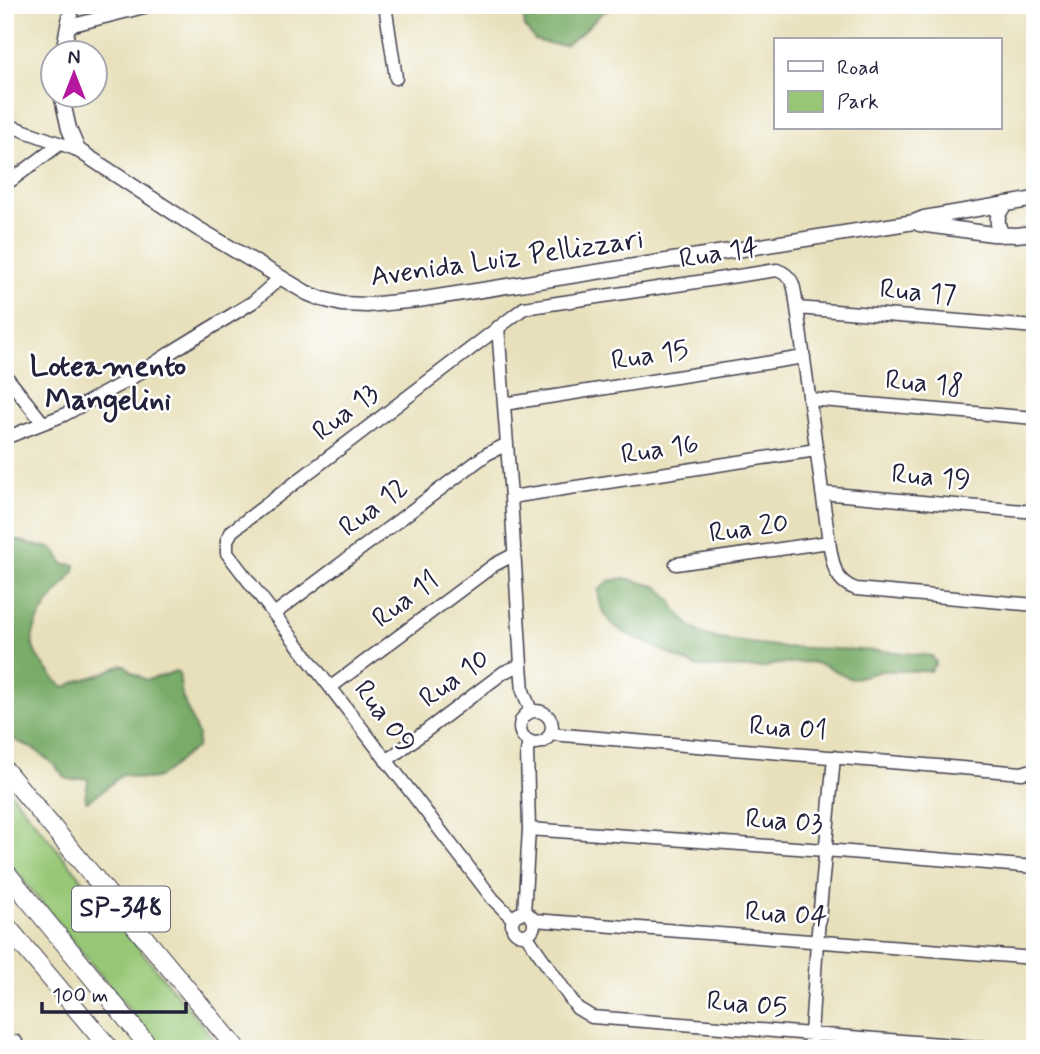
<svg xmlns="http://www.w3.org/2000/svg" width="1040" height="1054" font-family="Mynerve,sans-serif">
	<rect width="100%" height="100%" fill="#fff"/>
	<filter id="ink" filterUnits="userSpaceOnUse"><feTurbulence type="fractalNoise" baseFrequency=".0143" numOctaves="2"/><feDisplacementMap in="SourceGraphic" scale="14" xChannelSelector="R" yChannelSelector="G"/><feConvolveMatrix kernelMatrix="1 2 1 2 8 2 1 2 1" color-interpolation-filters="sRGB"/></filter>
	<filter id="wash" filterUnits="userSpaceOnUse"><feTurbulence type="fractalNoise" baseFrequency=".00686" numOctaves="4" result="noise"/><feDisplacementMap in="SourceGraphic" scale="28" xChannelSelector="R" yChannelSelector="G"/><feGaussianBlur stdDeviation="1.57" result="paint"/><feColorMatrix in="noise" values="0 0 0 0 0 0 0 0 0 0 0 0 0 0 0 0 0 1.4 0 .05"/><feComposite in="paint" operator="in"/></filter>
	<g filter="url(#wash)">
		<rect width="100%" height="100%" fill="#e8e0bb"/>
		<path fill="#97c776" stroke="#5c7458" stroke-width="2" d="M5,786L222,1049H161L5,858Z"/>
		<path fill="#79ac67" stroke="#4e6751" stroke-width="2" d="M522,5H618L602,13L578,36L565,45L550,44L535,40L525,27Z
			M5,536L30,544L51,548L56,551L63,564L75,565V571C61,589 28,621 33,646C35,655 41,662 47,669C53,676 57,684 66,687L78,681L99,675L122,665H125L131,672L146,680L166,675L175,671L179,672L182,696L198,735L197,747C165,767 166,789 123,774L101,792L87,801L85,799L88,781L86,778L71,780L66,778L53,764L37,751L5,735Z
			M625,578L658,587L670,599L678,613L689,625L702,634L718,639L783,647L884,651L932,656L936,663L930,671H882L851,679L824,665L809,662L777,664L762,668L697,667L621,631L609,621L601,607L598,591L609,581Z"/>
	</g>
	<g filter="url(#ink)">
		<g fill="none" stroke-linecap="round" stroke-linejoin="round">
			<defs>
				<path id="minor" d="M385,5L396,78
					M69,26L152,5
					M5,124L78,150
					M5,185L60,144
					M797,308L1035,327
					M498,327L511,497L521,665L523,691L531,711
					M5,375L43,423
					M809,399L1035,418
					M504,404L804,357
					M5,438L64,415L130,379L173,351L253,302L280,278
					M822,493L1035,512
					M511,497L816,450
					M676,564L829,542
					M274,614L487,454L507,444
					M331,687L494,565L513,555
					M520 727a16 16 0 1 1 32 0a16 16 0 1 1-32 0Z
					M551,734L1022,773L1035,769
					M386,761L504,672L521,665
					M529,829L825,850L1035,867
					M512 924a11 11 0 1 1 22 0a11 11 0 1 1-22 0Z
					M524,913L529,829L527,752L529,741
					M513,919L493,899L227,553V540L232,531L524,308L777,270C796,277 794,289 797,308L829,542C833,562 833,581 856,589L1035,605
					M534,920L1035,958
					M526,935L577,1008L592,1017L1005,1049
					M13,1049L16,1042
					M810,1049L817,942L834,757"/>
				<path id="major" d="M63,52L72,5
					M61,94L69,129L78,150L197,228L307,293L322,299L342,304L367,305L418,300L914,222L924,218L1035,199
					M919,224L993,234L1016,235L1035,233
					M1003,235C995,224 996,213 1006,204"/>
				<path id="highway" d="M5,770L237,1049
					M5,871L151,1049
					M5,924L110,1049"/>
			</defs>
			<use href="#minor" stroke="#403e4e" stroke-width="15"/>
			<use href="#major" stroke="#403e4e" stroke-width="17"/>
			<use href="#highway" stroke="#403e4e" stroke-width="20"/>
			<use href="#minor" stroke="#fff" stroke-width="12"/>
			<use href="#major" stroke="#fff" stroke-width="14"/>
			<use href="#highway" stroke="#fff" stroke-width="18"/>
		</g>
	</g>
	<g text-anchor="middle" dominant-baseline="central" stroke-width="5" stroke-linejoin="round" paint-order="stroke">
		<rect fill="#fff" stroke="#646476" stroke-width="2" x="72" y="886.5" width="98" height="45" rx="5"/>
		<g font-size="26" font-weight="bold" fill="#22223b">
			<text x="121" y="909">SP-348</text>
		</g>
		<g font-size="28" fill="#22223b" stroke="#fff">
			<text transform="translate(719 254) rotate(-9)">Rua 14</text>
			<text transform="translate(507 259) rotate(-8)">Avenida Luiz Pellizzari</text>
			<text transform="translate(918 293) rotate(5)">Rua 17</text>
			<text transform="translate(650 356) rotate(-9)">Rua 15</text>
			<text transform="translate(924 384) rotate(5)">Rua 18</text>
			<text transform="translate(346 413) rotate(-38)">Rua 13</text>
			<text transform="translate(660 450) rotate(-9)">Rua 16</text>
			<text transform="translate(931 478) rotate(5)">Rua 19</text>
			<text transform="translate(374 508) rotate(-37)">Rua 12</text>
			<text transform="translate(749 529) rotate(-8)">Rua 20</text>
			<text transform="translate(406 600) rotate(-37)">Rua 11</text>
			<text transform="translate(455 679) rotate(-36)">Rua 10</text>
			<text transform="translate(384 717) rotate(53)">Rua 09</text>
			<text transform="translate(788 729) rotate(4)">Rua 01</text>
			<text transform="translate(784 822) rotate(4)">Rua 03</text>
			<text transform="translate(786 915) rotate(4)">Rua 04</text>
			<text transform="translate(747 1005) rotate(5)">Rua 05</text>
		</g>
		<g font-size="30" font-weight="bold" fill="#22223b" stroke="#fff">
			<text x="108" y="366">Loteamento<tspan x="108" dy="34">Mangelini</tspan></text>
		</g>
	</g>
	<rect width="1040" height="1054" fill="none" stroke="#fff" stroke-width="28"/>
	<rect x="774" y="38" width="228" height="91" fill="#ffffff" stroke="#a7a7b1" stroke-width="2"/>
	<rect x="788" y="61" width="35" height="10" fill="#ffffff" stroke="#a7a7b1" stroke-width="2"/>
	<text x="837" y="74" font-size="21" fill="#22223b">Road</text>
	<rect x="788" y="91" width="35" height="21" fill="#97c776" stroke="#a7a7b1" stroke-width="2"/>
	<text x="837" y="108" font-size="21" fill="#22223b">Park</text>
	<g transform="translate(74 74)"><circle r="33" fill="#ffffff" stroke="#a7a7b1" stroke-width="2"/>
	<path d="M0-5L12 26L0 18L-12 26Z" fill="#b5179e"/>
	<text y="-10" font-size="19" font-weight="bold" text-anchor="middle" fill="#22223b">N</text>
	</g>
	<path d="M42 1002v10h144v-10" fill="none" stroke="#22223b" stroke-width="3.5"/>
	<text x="52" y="1002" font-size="21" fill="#22223b" stroke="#ffffff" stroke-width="5" paint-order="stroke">100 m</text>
</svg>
